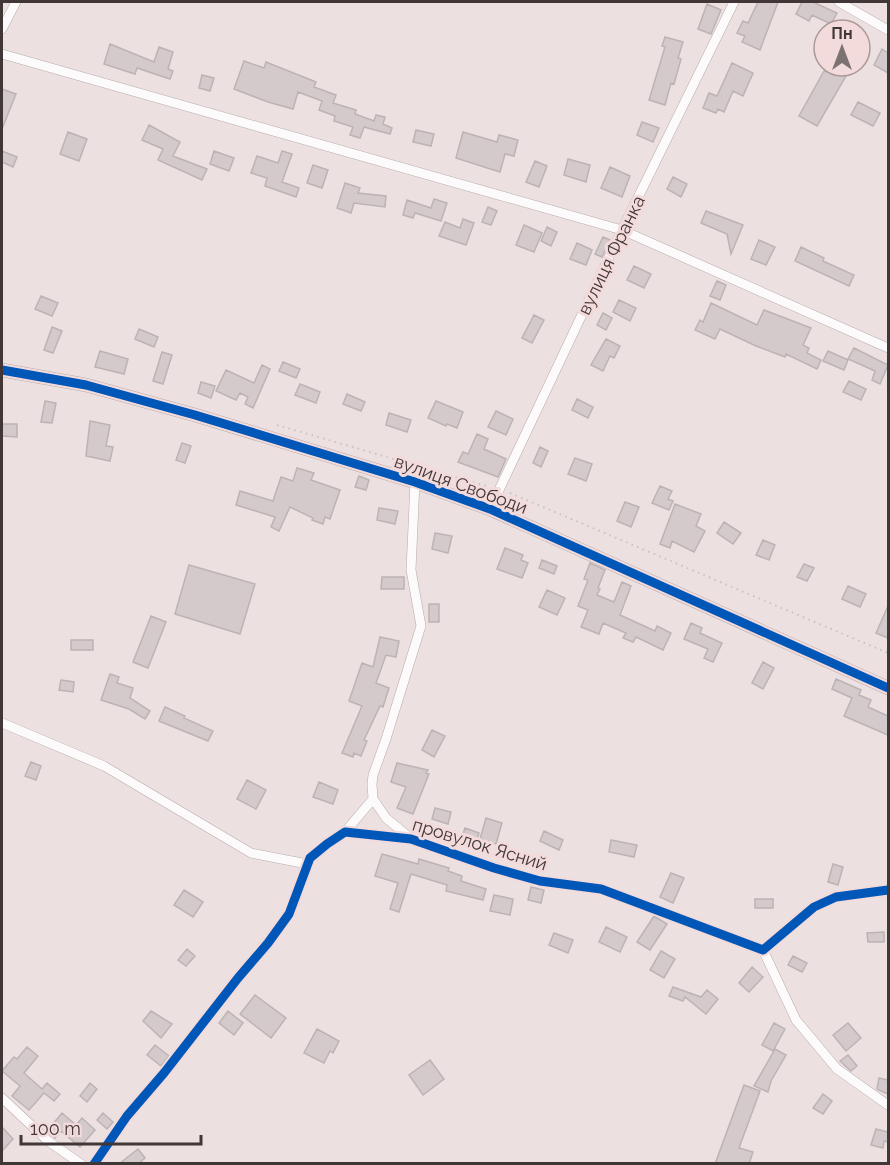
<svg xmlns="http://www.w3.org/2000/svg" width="890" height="1165" font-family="Raleway,sans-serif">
	<rect width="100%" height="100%" fill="#ede0e0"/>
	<path fill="#d4cacc" stroke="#bcb3b5" stroke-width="1.5" d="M758,2H778L760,50L742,42L745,36L737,33L743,21L748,23Z
		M802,2H813L837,13L831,24L812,15L809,21L796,14Z
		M707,4L721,10L711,34L698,29Z
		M665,37L683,42L678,58L681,59L674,84L671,83L665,105L649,100L665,47L662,46Z
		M110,44L154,62L159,47L173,52L168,69L173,71L170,79L137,68L135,74L104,64Z
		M882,49L888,53V73L874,65Z
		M244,61L264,68L266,62L316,82L314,87L336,95L333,103L356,110L355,114L374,121L376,115L385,117L383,124L392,128L390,134L364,127L360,138L350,135L353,127L334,121L335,116L319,110L322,101L298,92L293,109L268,102L234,89Z
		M732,63L753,73L743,96L733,91L724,112L718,109L716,113L703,108L709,93L717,96Z
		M824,71L846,76L817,126L799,116Z
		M202,75L214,78L210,91L199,88Z
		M2,89L16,94L2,129Z
		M858,102L880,113L873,126L851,115Z
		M642,122L659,128L653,142L637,135Z
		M149,125L180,142L173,156L207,169L202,180L158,160L163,149L142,140Z
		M416,130L434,134L431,146L413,142Z
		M68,132L87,139L79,161L60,154Z
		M463,132L497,142L499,135L518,140L514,156L505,154L500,172L456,158Z
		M2,151L17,157L13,167L2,162Z
		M214,151L234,158L229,171L210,164Z
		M282,151L292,154L282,182L299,188L296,197L265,186L267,178L251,173L257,156L278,163Z
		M568,159L590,165L586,182L564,175Z
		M535,161L547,166L539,187L526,182Z
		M313,165L328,170L322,188L307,183Z
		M610,167L630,176L622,197L601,188Z
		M673,177L687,184L681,197L667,189Z
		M345,183L360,188L358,193L386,196L385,207L354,203L351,213L337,208Z
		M434,199L447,203L441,221L415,213L413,218L403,215L407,200L431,208Z
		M488,207L497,211L491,225L482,222Z
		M706,211L743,225L731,254L727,234L701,223Z
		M463,219L474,223L466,245L439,236L445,222L460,228Z
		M524,225L542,233L534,252L516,245Z
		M547,227L557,232L551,246L541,241Z
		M603,237L610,240L602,257L595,254Z
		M759,240L775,247L766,265L751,259Z
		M577,243L592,250L586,265L570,259Z
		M801,247L824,258L823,261L854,275L849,286L795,261Z
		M634,266L651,274L644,288L627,280Z
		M717,281L726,285L720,300L710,296Z
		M41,296L58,303L52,316L35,309Z
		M619,300L636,308L630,321L613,312Z
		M711,303L757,325L764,310L811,328L803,345L809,348L807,353L821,360L817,369L786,354L785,357L756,346L720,329L715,339L695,330L700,320L703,322Z
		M603,313L612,318L606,330L597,325Z
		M534,315L544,320L532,343L522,338Z
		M52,327L62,331L53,353L44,350Z
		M139,329L158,337L154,347L135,339Z
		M606,339L620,346L614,358L610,356L603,371L591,365Z
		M854,348L888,365L880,384L872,380L875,371L848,359Z
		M100,351L128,359L124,374L95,367Z
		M828,351L848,360L844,370L823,361Z
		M162,352L172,355L163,384L153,381Z
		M283,362L300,369L296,378L279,371Z
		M262,365L270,369L253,408L245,404L248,397L240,393L236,400L216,391L226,370L254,383Z
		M849,381L866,389L861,400L843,392Z
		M201,382L215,386L211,398L198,393Z
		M300,384L320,392L316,403L295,395Z
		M347,394L365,402L361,411L343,404Z
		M577,399L593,407L588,418L572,410Z
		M45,401L56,403L52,423L41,422Z
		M436,401L463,412L457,428L447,424L446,426L428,418Z
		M496,411L513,419L506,435L488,427Z
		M389,413L411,420L407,432L386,425Z
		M90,421L110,425L106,446L113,447L110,461L86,456Z
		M2,424H17V437L2,436Z
		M477,434L488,439L484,449L506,459L498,477L458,462L463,452L468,454Z
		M182,443L191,446L185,463L176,460Z
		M540,447L548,451L541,467L533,463Z
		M575,458L592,464L586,481L568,474Z
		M297,468L314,473L311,480L340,490L330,519L325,517L323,524L312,520L313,518L290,507L279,531L271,527L275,517L236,505L240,491L273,501L281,477L293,481Z
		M359,476L369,480L366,490L355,487Z
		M660,486L672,491L668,499L673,501L669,510L652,503Z
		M625,502L639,507L631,527L617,521Z
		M675,504L701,514L696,526L705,531L694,552L672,541L670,548L660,544Z
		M379,508L398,511L395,524L377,520Z
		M724,522L741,533L733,544L717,533Z
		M435,533L452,536L448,553L432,549Z
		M763,540L775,545L769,560L756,555Z
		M505,548L523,555L521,560L528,563L522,578L497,569Z
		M542,560L557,566L554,574L539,568Z
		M590,563L605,570L598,588L600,589L597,595L614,602L622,582L631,586L620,615L655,631L657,626L671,633L663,650L636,637L633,642L623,638L626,633L603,623L599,634L581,627L588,610L578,606L588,580L584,579Z
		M804,564L814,568L807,581L797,577Z
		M189,565L255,584L240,634L175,614Z
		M382,577H404V589H381Z
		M848,586L866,594L860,607L842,599Z
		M547,590L565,598L557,615L539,607Z
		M429,604H439V622H429Z
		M888,606V638L876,633Z
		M151,616L166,622L148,668L133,662Z
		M691,623L702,628L700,633L722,643L713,662L704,658L708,649L684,639Z
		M380,637L399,641L396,657L386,655L376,683L389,688L383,707L380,706L364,740L367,741L361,756L354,753L353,757L342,753L362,706L349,701L362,663L373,667Z
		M71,640H93V650H71Z
		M763,662L774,668L763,689L752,683Z
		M110,674L119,677L117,683L133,688L130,698L150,711L145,719L129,709L101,700Z
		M836,679L861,690L859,695L871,700L868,707L888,716V735L844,716L852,698L832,689Z
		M61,680L74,682L73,692L59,690Z
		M165,707L185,716L184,718L213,731L208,741L159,721Z
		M432,730L445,736L434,757L422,750Z
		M31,762L41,766L36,780L25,776Z
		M397,763L428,770L426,773L429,774L413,814L397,808L406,787L391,782Z
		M247,780L266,790L256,809L237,799Z
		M319,782L338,790L333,804L313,797Z
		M435,808L451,812L448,824L432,819Z
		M486,818L502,823L496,844L480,839Z
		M465,828L479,833L476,844L461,840Z
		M544,831L563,840L559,850L540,841Z
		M611,840L637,845L634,857L609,852Z
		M382,854L418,864L419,859L449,868L448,871L462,876L461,881L486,889L483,900L446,891L447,885L411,874L399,912L390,909L398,883L375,876Z
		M833,864L843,867L838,885L828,882Z
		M671,873L684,878L673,903L660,897Z
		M531,887L544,890L541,903L528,900Z
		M184,890L203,902L193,917L174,905Z
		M494,895L513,899L510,915L490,911Z
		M755,899H773V908H755Z
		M654,916L667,924L650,950L637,942Z
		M606,927L627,937L620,952L599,942Z
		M884,932V942H868L867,933Z
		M554,933L573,940L568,953L549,945Z
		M187,949L195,956L186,966L178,960Z
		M661,951L675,959L664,978L650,970Z
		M793,956L807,963L802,972L788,965Z
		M752,967L763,977L749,992L739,983Z
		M673,987L701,997L707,990L718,999L706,1014L685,997L683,1001L669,996Z
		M255,995L286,1018L271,1038L240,1014Z
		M151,1011L172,1024L161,1038L143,1021Z
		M228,1011L243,1023L234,1035L219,1023Z
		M774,1023L785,1029L773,1051L762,1045Z
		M848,1023L861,1038L846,1051L833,1035Z
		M317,1029L339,1041L333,1053L330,1051L324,1063L304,1053Z
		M155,1045L169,1056L161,1066L147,1055Z
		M27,1047L38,1056L24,1073L42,1089L47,1083L60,1094L54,1101L44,1093L29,1110L12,1096L20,1086L2,1071L14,1057L17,1059Z
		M775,1049L786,1055L771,1081L768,1092L754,1086Z
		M848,1055L857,1066L851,1071L840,1061Z
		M430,1060L444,1079L423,1095L409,1075Z
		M879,1078L888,1080V1094L877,1089Z
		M90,1083L97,1089L87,1102L80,1096Z
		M744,1085L760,1091L739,1148L753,1152L749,1164H715Z
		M823,1094L832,1101L823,1114L813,1108Z
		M62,1113L76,1125L82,1118L95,1130L80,1147L61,1131L55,1138L47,1131Z
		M103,1113L113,1122L107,1129L97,1120Z
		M2,1127L13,1139L2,1151Z
		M876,1129L888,1132V1142L884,1141L883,1148L871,1145Z
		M138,1149L145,1158L138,1164H119Z"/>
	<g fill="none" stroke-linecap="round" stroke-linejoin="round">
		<defs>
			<path id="minor" d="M839,2L888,30
				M2,29L16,2
				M2,54L622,230L888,348
				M490,509L622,230L734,2
				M2,723L104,766L251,853L307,864
				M345,832L373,799
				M409,837L386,818L373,799L372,784L373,775L386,739L421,626L411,570L415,482
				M763,950L796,1020L837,1069L888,1105
				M2,1098L48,1141L81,1164
				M94,1164L127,1116L164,1073L238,978L268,943L289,914L310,858L327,844L345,832L411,839L494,868L540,881L601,889L763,950L814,907L836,897L888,890"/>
			<path id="tertiary" d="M2,370L86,385L195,415L415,482L490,509L888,688"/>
		</defs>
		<use href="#minor" stroke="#b7acac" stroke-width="10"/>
		<use href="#tertiary" stroke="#b7acac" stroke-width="14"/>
		<path stroke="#c7c3c3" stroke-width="2" stroke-dasharray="1.5 4.5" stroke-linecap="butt" d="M277,425L490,487
			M510,493L888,653"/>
		<use href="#minor" stroke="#fcfafa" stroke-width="9"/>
		<use href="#tertiary" stroke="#fcfafa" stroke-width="12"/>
		<defs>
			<path id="cycleway" d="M2,370L86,385L195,415L415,482L490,509L888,688
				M94,1164L127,1116L164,1073L238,978L268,943L289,914L310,858L327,844L345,832L411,839L494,868L540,881L601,889L763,950L814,907L836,897L888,890"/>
		</defs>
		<use href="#cycleway" stroke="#f3dadb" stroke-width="13"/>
		<use href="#cycleway" stroke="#0057b8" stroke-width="9"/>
	</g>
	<g text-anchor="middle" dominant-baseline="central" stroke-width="6" stroke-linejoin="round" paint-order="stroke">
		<g font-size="18" fill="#413737" stroke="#f3dadb">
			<text transform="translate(611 255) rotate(-64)">вулиця Франка</text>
			<text transform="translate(461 484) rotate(20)">вулиця Свободи</text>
			<text transform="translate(480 844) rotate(17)">провулок Ясний</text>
		</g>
	</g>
	<rect width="890" height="1165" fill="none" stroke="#413737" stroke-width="6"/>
	<g transform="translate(842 48)"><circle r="28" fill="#f3dadb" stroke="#ac9999" stroke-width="1.5"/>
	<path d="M0-4.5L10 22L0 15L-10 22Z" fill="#7d7272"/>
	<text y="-9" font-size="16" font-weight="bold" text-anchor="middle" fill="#413737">Пн</text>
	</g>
	<path d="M21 1135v9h180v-9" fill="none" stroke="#413737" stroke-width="3"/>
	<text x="30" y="1135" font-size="18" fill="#413737" stroke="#f3dadb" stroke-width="4.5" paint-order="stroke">100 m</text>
</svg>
